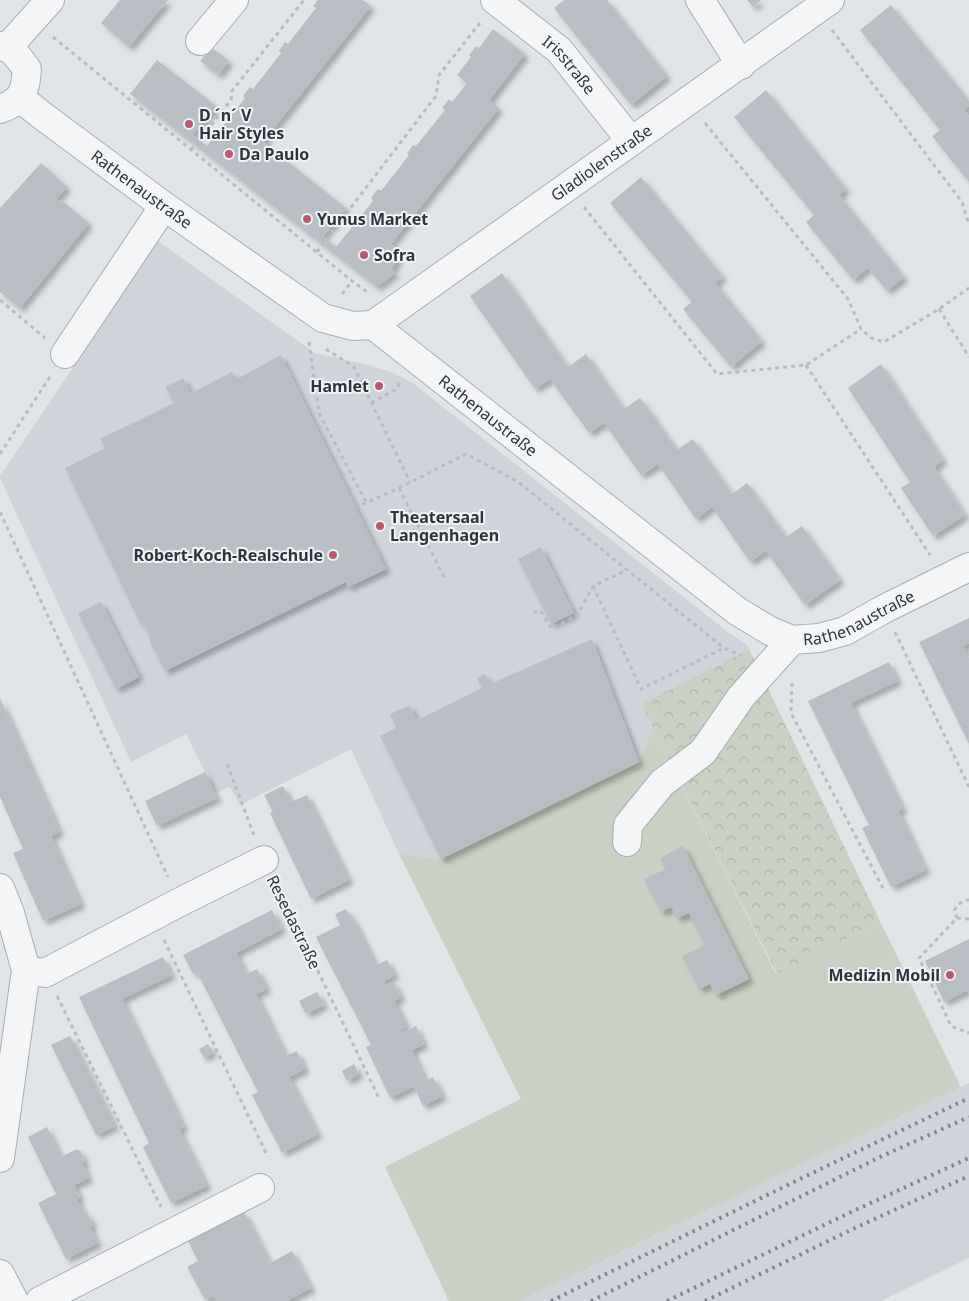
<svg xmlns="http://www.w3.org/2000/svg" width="969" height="1301" font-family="'Noto Sans',sans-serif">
	<defs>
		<pattern id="park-crowns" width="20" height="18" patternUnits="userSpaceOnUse" patternTransform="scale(1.25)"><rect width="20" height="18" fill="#c8d1c4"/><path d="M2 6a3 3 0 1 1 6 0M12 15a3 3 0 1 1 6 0" fill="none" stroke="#acb4a9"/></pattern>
		<filter id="shadow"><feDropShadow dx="4.5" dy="4.5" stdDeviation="2.5" flood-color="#0004"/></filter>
	</defs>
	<rect width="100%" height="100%" fill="#e2e5e8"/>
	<path fill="#d0d4da" d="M158,241L315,353L369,365L394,373L414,384L728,632L747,645L749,649L641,704L653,728L639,762L441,859L399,854L351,749L240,805L230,787L215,793L186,734L131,762L0,478V476Z
		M969,1083V1258L881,1301H520Z"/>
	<path fill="url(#park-crowns)" d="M749,649L881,923L777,974L641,704Z"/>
	<path fill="#c8d1c4" d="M653,728L776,974L881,923L961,1087L520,1301H449L385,1167L521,1099L399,854L441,859L639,762Z"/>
	<path fill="#b9bec5" filter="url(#shadow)" d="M120,0H168L129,47L101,23Z
		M318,0H363L371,6L263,142L346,208L323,237L336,247L373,201L371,198L378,189L381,191L409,155L407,153L413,145L416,146L445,110L442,108L449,99L452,102L467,83L457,75L471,57L469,55L476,46L479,48L493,29L525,54L489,100L499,108L391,244L400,251L395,265L391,268L395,273L377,287L130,94L157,60L216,106L193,135L207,146L245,98L243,96L250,87L253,89L281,53L279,51L285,42L288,44L316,8L313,6Z
		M564,0H607L667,76L631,105L554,8Z
		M747,0H761L753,7Z
		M891,5L969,101V106L964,110L969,117V182L932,136L940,130L860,30Z
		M211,47L229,61L218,75L200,61Z
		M766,90L846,189L839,195L904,277L887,291L868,268L853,280L806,222L814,215L734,117Z
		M41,163L67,187L56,199L60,202L61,200L89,223L20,308L0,292V208Z
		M641,177L723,277L715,283L762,341L731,367L683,309L692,302L610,203Z
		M502,273L568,367L586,354L624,409L640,398L677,450L693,439L732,494L747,483L786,537L802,526L840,580L805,605L766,551L750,562L712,507L696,519L658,464L641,475L604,423L589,433L550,379L535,389L470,296Z
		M281,355L386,569L348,587L346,582L165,671L149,640L151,638L142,622L140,623L65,468L105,448L100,439L174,403L165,387L183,378L191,393L232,372L237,379Z
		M881,364L943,460L934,467L965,515L933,536L901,488L910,482L848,388Z
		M541,547L574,613L551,624L518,559Z
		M101,602L139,677L116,689L78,613Z
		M969,618V643L963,646L969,658V744L919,642Z
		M592,639L639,762L441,859L380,736L396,728L390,714L410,705L417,720L482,688L477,678L485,674L490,684Z
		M889,662L898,681L851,703L903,809L898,811L926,870L891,887L862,828L869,825L808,701Z
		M0,698L60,832L51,836L81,904L43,921L13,853L23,849L0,797Z
		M205,772L217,798L157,826L145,801Z
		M283,786L291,802L307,795L349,880L311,899L270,813L273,812L264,795Z
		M683,846L749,979L716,995L710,984L699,989L682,956L705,945L689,913L677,918L671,907L661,912L644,879L666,869L660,858Z
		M346,909L352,919L353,918L376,965L387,960L395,975L384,981L386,985L394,982L401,997L394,1001L407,1027L402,1030L403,1032L416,1026L424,1044L412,1050L426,1081L433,1077L443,1096L423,1106L414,1086L390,1098L366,1047L371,1045L316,937L340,925L335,914Z
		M272,910L282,929L236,953L247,974L257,969L267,989L256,994L286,1056L297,1051L305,1069L289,1077L318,1134L282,1153L252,1095L258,1092L197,972L193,974L183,955Z
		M969,939V994L967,990L944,1002L925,961Z
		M163,957L172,975L122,999L184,1127L179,1129L207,1186L171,1203L143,1147L149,1143L79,997Z
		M317,992L324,1005L306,1014L299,1001Z
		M70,1036L115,1126L96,1135L51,1045Z
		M208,1044L213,1052L204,1058L199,1049Z
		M354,1064L359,1074L347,1081L342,1071Z
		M47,1127L61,1157L77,1149L78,1151L80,1150L85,1162L82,1163L89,1178L74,1185L80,1197L77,1199L85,1214L87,1213L93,1225L90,1227L98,1243L66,1259L38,1203L56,1194L28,1137Z
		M244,1212L270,1263L292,1251L311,1288L286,1301H217L214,1296L205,1300L187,1267L198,1261L188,1241Z"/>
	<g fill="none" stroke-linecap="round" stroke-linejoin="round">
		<defs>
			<g id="minor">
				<path id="s1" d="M495,0L559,50L631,141"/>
				<path d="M700,0L741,65"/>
				<path d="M200,41L234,0"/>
				<path d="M0,46C13,47 19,59 27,69C25,92 23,101 0,109"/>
				<path d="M8,47L50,0"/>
				<path id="s2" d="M20,98L44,117L164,206L323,318L353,326L373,325L737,611L770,631L792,640L819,638L845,631L884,609L969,567"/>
				<path id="s3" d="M373,325C525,216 678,109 830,0"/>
				<path d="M65,354L164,206"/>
				<path d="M627,842L628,825L662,783L703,752L741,697L792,640"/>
				<path d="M0,888L10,913L26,970L0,1158"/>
				<path d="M26,970L45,973L180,902L264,860"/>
				<path d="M0,1274L14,1301"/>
				<path d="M40,1301L260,1188"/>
			</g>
		</defs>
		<use href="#minor" stroke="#a8acb2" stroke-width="30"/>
		<path stroke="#b8bbc0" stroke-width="3" stroke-dasharray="4 4" stroke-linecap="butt" d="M832,30L962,202L969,225
			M53,37L352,281L370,294
			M705,123L848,299L861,329L871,338L884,342L939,309L969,288
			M191,150L231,100L232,91L304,0
			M584,207L717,374L806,365L861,329
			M317,252L436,96L439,75L480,23
			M342,294L352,281
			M0,300L45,338
			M939,309L969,357
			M309,342L319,413L366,502
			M326,349L354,367L410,482
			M806,365L930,555
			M371,403L397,389L400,381
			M0,454L51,375
			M399,488L445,579
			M355,508L399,488L466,454L517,481L724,648L742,656
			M0,512L168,877
			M593,586L641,689L724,648
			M534,613L540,610L552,629L578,614L593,586L627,570
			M895,632L969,787
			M792,683L791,713L885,892
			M227,764L254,835
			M276,884L379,1098
			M957,918L954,911C957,905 962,900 969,900
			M969,919L957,918L919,958L951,1026L969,1033
			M164,940L267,1155
			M57,996L161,1207"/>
		<use href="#minor" stroke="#f4f5f7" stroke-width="28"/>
		<path stroke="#7d8690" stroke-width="4" stroke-dasharray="2.5 5" stroke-linecap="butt" d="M551,1301L804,1177L969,1098
			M591,1301L880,1157L969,1117
			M667,1301L849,1213L969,1158
			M705,1301L857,1227L969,1176"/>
	</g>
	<g fill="#be556e" stroke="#f1f3f6" stroke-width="2">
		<circle cx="189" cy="124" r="5"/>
		<circle cx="229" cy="154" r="5"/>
		<circle cx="307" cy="219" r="5"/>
		<circle cx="364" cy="255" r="5"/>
		<circle cx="379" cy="386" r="5"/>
		<circle cx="380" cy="526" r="5"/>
		<circle cx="333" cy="555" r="5"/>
		<circle cx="950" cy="975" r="5"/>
	</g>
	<g text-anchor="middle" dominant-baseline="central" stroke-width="4" stroke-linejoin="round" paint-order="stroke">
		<g font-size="16" fill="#2c343e" stroke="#f1f3f6">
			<text stroke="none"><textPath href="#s1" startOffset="99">Irisstraße</textPath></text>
			<text stroke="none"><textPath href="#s3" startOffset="280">Gladiolenstraße</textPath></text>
			<text stroke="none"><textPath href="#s2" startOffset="152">Rathenaustraße</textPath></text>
			<text stroke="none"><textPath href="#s2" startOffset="572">Rathenaustraße</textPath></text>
			<text stroke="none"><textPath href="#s2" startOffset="1022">Rathenaustraße</textPath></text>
			<text transform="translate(294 922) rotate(64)">Resedastraße</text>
		</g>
		<g font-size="16" font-weight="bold" fill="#2c343e" stroke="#f1f3f6" text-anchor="start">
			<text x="199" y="115">D ´n´ V<tspan x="199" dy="18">Hair Styles</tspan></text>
			<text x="239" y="154">Da Paulo</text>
			<text x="317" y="219">Yunus Market</text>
			<text x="374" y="255">Sofra</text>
			<text x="369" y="386" text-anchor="end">Hamlet</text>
			<text x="390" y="517">Theatersaal<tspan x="390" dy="18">Langenhagen</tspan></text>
			<text x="323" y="555" text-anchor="end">Robert-Koch-Realschule</text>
			<text x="940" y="975" text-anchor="end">Medizin Mobil</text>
		</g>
	</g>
</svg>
